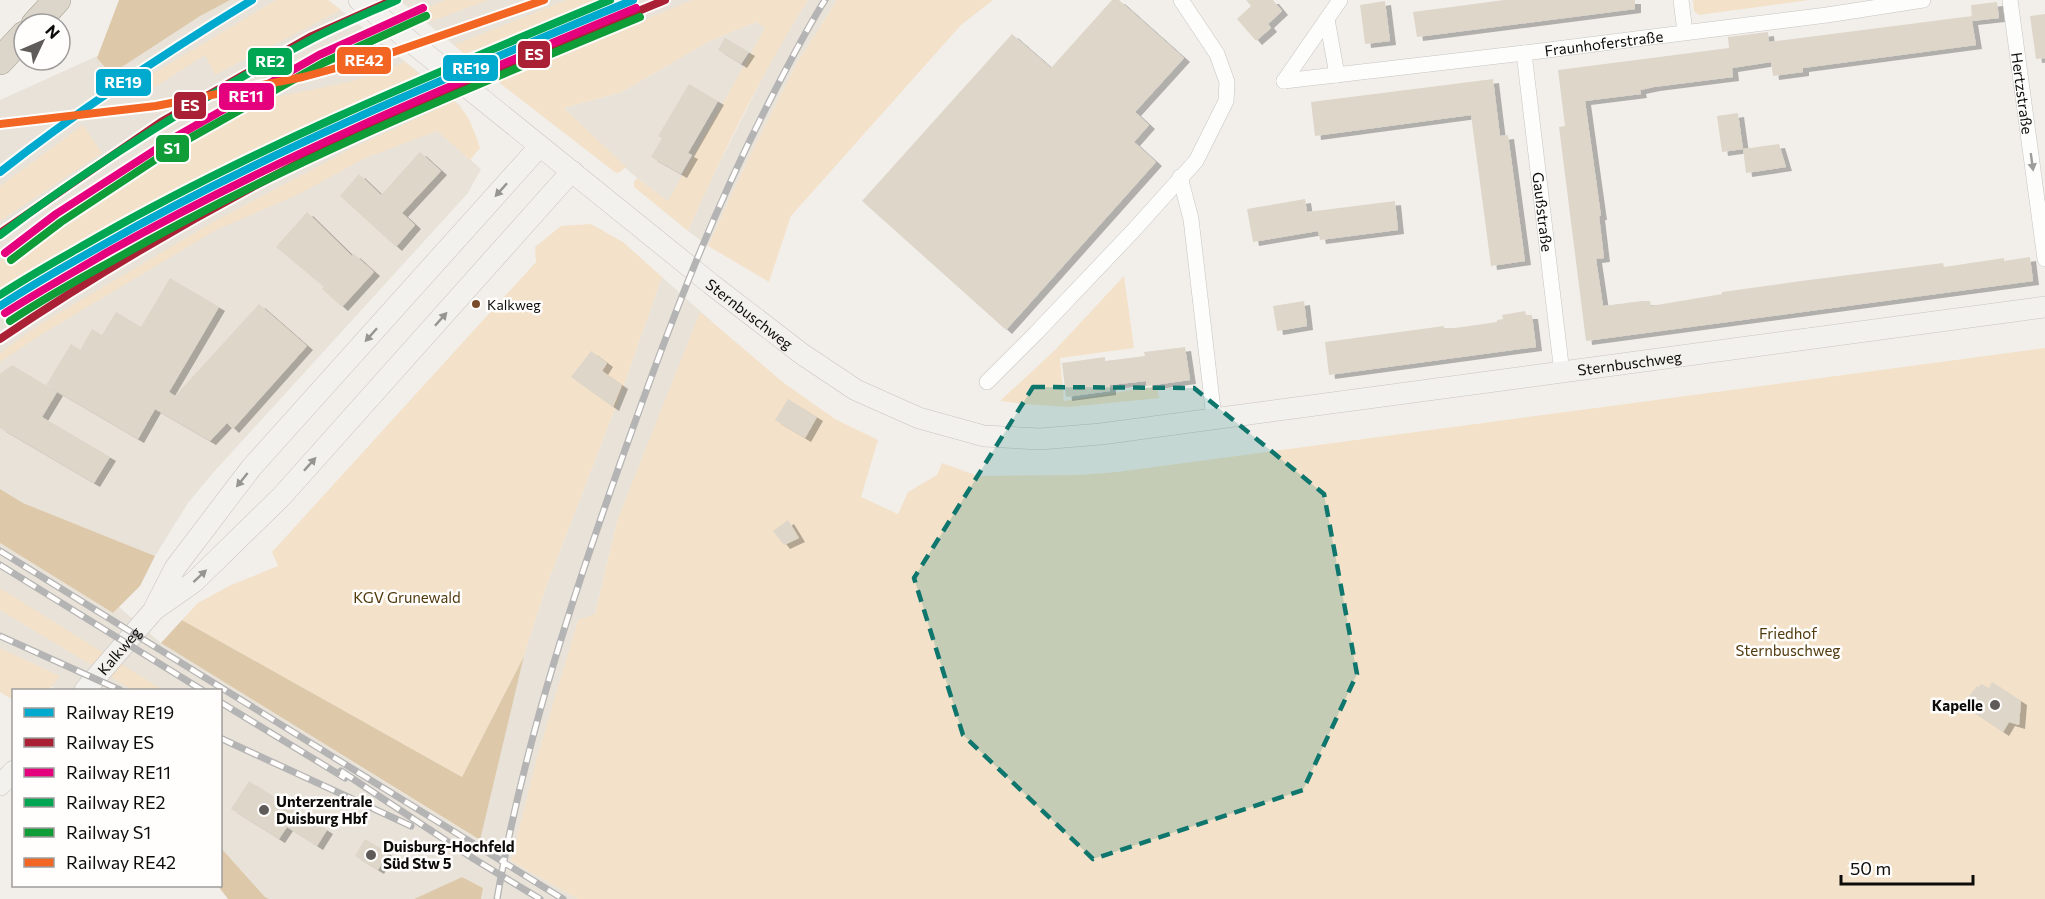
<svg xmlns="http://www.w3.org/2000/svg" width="2045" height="899" font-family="Commissioner,sans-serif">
	<defs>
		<filter id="shadow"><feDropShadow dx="6" dy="4" stdDeviation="0" flood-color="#0004"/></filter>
	</defs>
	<rect width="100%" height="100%" fill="#f2efeb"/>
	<path fill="#e8e2d8" d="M221,0H328L462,107L437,131L481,169L468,193L212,474L188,503L155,556L23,503L0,489V100Z
		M399,0H716L506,88Z
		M808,0H837L798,61L748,159L708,246L688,231L708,186L777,49Z
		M756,22L766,28L668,202L631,173L564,108L622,92L708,42Z
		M662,277L727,335L617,521L595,614L511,861L578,899H481L483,888L462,877L414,899H269L265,897L221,848L220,690H57L0,653V543L113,613L119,607L161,643L479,840L524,656L545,590L623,388Z"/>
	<path fill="#f3e2c9" d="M276,0H328L341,10L215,75L205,55L155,87L129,88Z
		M446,0H489L426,23L414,13Z
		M567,0H619L472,60L454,45Z
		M692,0H808C762,73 723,152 688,231L634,187V182L637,178L668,201L765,28L756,22L708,42L622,92L564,108L626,167L620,172L616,173L497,81Z
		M837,0H993L961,25L791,216L769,282L708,246L748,159L798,61Z
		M1693,0H1809L1699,15L1694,11Z
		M405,62L426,79L292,134L132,215L0,292V261L24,242L174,142L243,104L353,81Z
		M454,101C469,113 474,130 480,148L470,160L437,131L365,158L299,194L216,230L42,334L0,362V353L39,325L213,222L351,149Z
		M83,125L102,153L0,221V186Z
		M591,224L623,242L662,277L623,388L545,590L524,656L462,777L182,620L198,603L231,585L278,566L272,552L536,262L535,247L561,226Z
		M1124,276L1134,348L1060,358L1064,401L1157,386L1159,398L1069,407L1023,404L1000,401L1055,350Z
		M700,312L784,383L835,419L878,440L861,497L898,514L908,492L937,475L942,463L978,476L1079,475L1117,472L2045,348V899H578L511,861L537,757L578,620L595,614L617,521Z
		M0,588L163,690H135L131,689L0,610Z
		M0,648L60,676L49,690H14L13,700L0,692Z"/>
	<path fill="#ddc9aa" d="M119,0H230L200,16L111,74L97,58Z
		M0,489L23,503L155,556L140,586L113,613L0,543Z
		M182,620L462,777L524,656L480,840L161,643Z
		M221,848L265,897L269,899H228L218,886H220Z
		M462,877L483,888L481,899H414Z"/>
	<path fill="#ded6c9" filter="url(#shadow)" d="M1112,0H1119L1184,58L1135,112L1149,125L1134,142L1156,162L1006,330L862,201L1012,34L1051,68Z
		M1246,0H1273L1282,11L1268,24L1271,28L1256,41L1237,19L1251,6Z
		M1504,0H1635V9L1417,37L1413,12Z
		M1385,1L1390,41L1365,44L1360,5Z
		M1997,2L1999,18L1972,21L1976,45L1803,68V72L1773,76L1771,62L1732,68L1733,77L1654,87L1640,90L1641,94L1585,101L1601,216H1599L1604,258L1596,259L1603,306L1642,301H1650L1651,306L1722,294V292L1801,281L1943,263L1944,267L2004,258V261L2030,257L2033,281L1586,341L1559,127L1565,126L1558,70L1729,48L1728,37L1768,32L1769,42L1972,16V20L1971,5Z
		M2045,14V58L2036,59L2030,16Z
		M725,38L749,52L741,64L718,50Z
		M1493,79L1500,136L1508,135L1525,261L1491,266L1471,115L1315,136L1311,102Z
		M689,84L718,101L688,153L692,155L681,174L651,157L662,138L658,136Z
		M1738,113L1743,149L1722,152L1717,116Z
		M1779,144L1786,167L1746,173L1743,149Z
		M420,152L441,171L402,213L415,225L396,247L340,196L359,174L381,195Z
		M1305,199L1307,212L1395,201L1398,230L1320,240L1318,231L1253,242L1247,209Z
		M307,212L352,256L354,254L374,272L342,307L322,289L324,287L276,247Z
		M170,278L219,307L169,392L175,396L259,304L307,346L233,429L227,423L210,441L155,409L138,439L46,385L71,344L80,350L92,329L102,335L116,312L141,327Z
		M1304,301L1307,326L1277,331L1273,306Z
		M1525,311L1526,315H1532L1536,347L1329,375L1325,342L1444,326V328H1455L1497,322V320L1503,319L1502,315Z
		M1185,347L1190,380L1146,386V381L1110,385V391L1066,397L1062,363L1105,357V361L1145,356L1144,352Z
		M591,351L607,363L602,371L622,385L613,407L571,377Z
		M12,365L57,392L42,417L110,457L94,483L0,428V374Z
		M788,399L817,417L805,438L775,420Z
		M788,520L799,538L784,545L773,531Z
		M1992,682L2021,701L2019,725L2009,722L2003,732L1967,708L1971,702L1972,698L1969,696L1977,686L1979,687L1981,684L1989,688Z
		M249,781L327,830L317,846L287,827L279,839L231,809Z
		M365,839L388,853L378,870L355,856Z"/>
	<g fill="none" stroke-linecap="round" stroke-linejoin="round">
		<defs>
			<g id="street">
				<path d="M1681,0L1685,32"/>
				<path id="s1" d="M2010,0L2045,259"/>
				<path d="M1327,19L1337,75"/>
				<path id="s2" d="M1524,53L1562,373"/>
				<path id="s3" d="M1284,81L1524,53L1827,15L1923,0"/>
				<path d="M1284,81L1340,0"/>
				<path d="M1180,177L1191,219L1214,418"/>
				<path d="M987,382L1036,333L1133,231L1196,161L1226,101L1227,82L1217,54L1181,0"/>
			</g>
			<g id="secondary">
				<path id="s4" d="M359,0L711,284L802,354L856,390L919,418L984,436L1040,439L1101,434L2045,307"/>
				<path d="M155,607L175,568L251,468L540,146"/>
				<path id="s5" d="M85,690L154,610L194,582L282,496L572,171"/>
				<path d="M0,785L14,771"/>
			</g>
			<path id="highway" d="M35,24L57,0
				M0,61L24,35"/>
		</defs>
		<use href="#street" stroke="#c7c4c1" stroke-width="16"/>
		<use href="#secondary" stroke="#c7c4c1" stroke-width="22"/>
		<use href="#highway" stroke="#a79f92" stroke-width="28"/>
		<use href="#street" stroke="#fdfdfc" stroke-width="15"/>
		<use href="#secondary" stroke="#f3f1ed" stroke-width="21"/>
		<use href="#highway" stroke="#dbd5ca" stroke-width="27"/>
		<defs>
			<path id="rail" d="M0,551L563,899
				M0,565L202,690
				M0,636L120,690
				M220,702L345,778
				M220,738L411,826
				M341,771L474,859L540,899
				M497,899C525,736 579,577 635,422C673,316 714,210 765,110C784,73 803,35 825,0"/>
		</defs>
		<use href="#rail" stroke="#b5b4b4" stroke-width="7"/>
		<use href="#rail" stroke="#fffefc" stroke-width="4.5" stroke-dasharray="14" stroke-linecap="butt"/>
		<defs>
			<path id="rail-1" d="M0,172C80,109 165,53 252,0
				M0,306C33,284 67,265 101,246C271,149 453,75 633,0"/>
			<path id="rail-2" d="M0,233L161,122L310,37L393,0
				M0,339C138,246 283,166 435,97C511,63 588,32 665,0"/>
			<path id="rail-3" d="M5,253L56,214L172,139L319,55L423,8
				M5,313C38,292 72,273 106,253C276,157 457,83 636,8"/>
			<path id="rail-4" d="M0,235C97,161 202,97 310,40C338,25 368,13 397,0
				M0,295C32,274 65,256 98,237C262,144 436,73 610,0"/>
			<path id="rail-5" d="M11,260L61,222L176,146L323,63L426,16
				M10,321C43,299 77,280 112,261C281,164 461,91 640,17"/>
			<path id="rail-6" d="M0,124L156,106L303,77L388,54L544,0"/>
		</defs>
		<use href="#rail-1" stroke="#fffefc" stroke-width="12"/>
		<use href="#rail-2" stroke="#fffefc" stroke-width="12"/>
		<use href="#rail-3" stroke="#fffefc" stroke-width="12"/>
		<use href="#rail-4" stroke="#fffefc" stroke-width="12"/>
		<use href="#rail-5" stroke="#fffefc" stroke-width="12"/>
		<use href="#rail-6" stroke="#fffefc" stroke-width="12"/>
		<use href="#rail-1" stroke="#00a9ce" stroke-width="8"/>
		<use href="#rail-2" stroke="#aa2135" stroke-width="8"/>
		<use href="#rail-3" stroke="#e5007d" stroke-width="8"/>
		<use href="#rail-4" stroke="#00a651" stroke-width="8"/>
		<use href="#rail-5" stroke="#109c37" stroke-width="8"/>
		<use href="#rail-6" stroke="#f26522" stroke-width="8"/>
	</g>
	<defs><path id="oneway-solid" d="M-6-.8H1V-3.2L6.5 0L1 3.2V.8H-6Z" transform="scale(1.5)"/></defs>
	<use fill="#9d9d9b" href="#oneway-solid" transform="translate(2032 162) rotate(82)"/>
	<g fill="#979592">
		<use href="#oneway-solid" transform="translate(501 190) rotate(132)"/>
		<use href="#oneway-solid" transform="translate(441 319) rotate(-48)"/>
		<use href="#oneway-solid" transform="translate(371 335) rotate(132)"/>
		<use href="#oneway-solid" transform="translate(310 464) rotate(-48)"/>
		<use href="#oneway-solid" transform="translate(242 480) rotate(129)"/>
		<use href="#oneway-solid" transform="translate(200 576) rotate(-43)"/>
	</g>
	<path fill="#0f766e" fill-opacity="0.2" stroke="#0f766e" stroke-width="4.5" stroke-dasharray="12 8" stroke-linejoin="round" d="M1033,387L1194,388L1324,494L1357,674L1303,790L1093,859L963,735L914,578Z"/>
	<circle fill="#7a4b2a" stroke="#fffefc" stroke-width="2" cx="476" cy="304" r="5"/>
	<g fill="#5e5b59" stroke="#fffefc" stroke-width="2">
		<circle cx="1995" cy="705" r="6"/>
		<circle cx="264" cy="810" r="6"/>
		<circle cx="371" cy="855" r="6"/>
	</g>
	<g text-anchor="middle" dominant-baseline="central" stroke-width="5" stroke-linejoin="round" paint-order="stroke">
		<g font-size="14" fill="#0e0c0a" stroke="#fffefc" text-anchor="start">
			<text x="487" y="304">Kalkweg</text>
		</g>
		<g font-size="15" fill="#0e0c0a" stroke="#fffefc">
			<text stroke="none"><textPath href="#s3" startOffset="322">Fraunhoferstraße</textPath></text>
			<text stroke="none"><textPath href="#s1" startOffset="94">Hertzstraße</textPath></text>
			<text stroke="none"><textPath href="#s2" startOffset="160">Gaußstraße</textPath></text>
			<text stroke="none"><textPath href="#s4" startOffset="501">Sternbuschweg</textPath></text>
			<text stroke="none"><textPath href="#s4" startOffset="1419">Sternbuschweg</textPath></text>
			<text stroke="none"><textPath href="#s5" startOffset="52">Kalkweg</textPath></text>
		</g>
		<g font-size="15" fill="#50390d" stroke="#fffefc">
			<text x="407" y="597">KGV Grunewald</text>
			<text x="1788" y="633">Friedhof<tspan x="1788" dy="17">Sternbuschweg</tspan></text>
		</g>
		<g font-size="15" font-weight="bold" fill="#0e0c0a" stroke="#fffefc" text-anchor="start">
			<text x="1983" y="705" text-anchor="end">Kapelle</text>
			<text x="276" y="801">Unterzentrale<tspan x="276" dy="17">Duisburg Hbf</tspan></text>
			<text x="383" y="846">Duisburg-Hochfeld<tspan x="383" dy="17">Süd Stw 5</tspan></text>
		</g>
	</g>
	<g stroke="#fffefc" stroke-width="2">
		<rect x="517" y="40" width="34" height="29" rx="6" fill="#aa2135"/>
		<rect x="336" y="46" width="56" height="29" rx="6" fill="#f26522"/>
		<rect x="247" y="47" width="46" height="29" rx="6" fill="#00a651"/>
		<rect x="442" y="54" width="57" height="28" rx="6" fill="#00a9ce"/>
		<rect x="95" y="68" width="57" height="29" rx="6" fill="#00a9ce"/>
		<rect x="218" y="82" width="57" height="29" rx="6" fill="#e5007d"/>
		<rect x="173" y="91" width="34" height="29" rx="6" fill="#aa2135"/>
		<rect x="155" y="134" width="35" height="29" rx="6" fill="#109c37"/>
	</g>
	<g font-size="16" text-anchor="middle" font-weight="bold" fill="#fff">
		<text x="534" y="60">ES</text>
		<text x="364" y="66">RE42</text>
		<text x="270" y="67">RE2</text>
		<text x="471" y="74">RE19</text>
		<text x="123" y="88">RE19</text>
		<text x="246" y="102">RE11</text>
		<text x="190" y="111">ES</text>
		<text x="172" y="154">S1</text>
	</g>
	<rect x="12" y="689" width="210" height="198" fill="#fffefc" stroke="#9f9d9b" stroke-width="1.5"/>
	<rect x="24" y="708" width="30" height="9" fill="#00a9ce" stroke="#9f9d9b" stroke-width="1.5"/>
	<text x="66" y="719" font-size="18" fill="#0e0c0a">Railway RE19</text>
	<rect x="24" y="738" width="30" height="9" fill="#aa2135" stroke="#9f9d9b" stroke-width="1.5"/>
	<text x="66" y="749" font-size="18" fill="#0e0c0a">Railway ES</text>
	<rect x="24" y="768" width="30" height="9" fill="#e5007d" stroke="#9f9d9b" stroke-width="1.5"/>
	<text x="66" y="779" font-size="18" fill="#0e0c0a">Railway RE11</text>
	<rect x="24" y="798" width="30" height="9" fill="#00a651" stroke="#9f9d9b" stroke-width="1.5"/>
	<text x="66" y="809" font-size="18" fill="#0e0c0a">Railway RE2</text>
	<rect x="24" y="828" width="30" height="9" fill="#109c37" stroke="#9f9d9b" stroke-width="1.5"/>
	<text x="66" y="839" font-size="18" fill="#0e0c0a">Railway S1</text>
	<rect x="24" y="858" width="30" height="9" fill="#f26522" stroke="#9f9d9b" stroke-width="1.5"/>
	<text x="66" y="869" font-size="18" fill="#0e0c0a">Railway RE42</text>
	<g transform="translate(42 42) rotate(46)"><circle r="28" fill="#fffefc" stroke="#9f9d9b" stroke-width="1.5"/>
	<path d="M0-4.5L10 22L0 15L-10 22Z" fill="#5e5b59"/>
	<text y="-9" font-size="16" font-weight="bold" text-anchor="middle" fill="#0e0c0a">N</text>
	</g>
	<path d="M1841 875v9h132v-9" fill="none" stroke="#0e0c0a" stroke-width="3"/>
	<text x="1850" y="875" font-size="18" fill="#0e0c0a" stroke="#fffefc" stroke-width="4.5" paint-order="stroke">50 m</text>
</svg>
